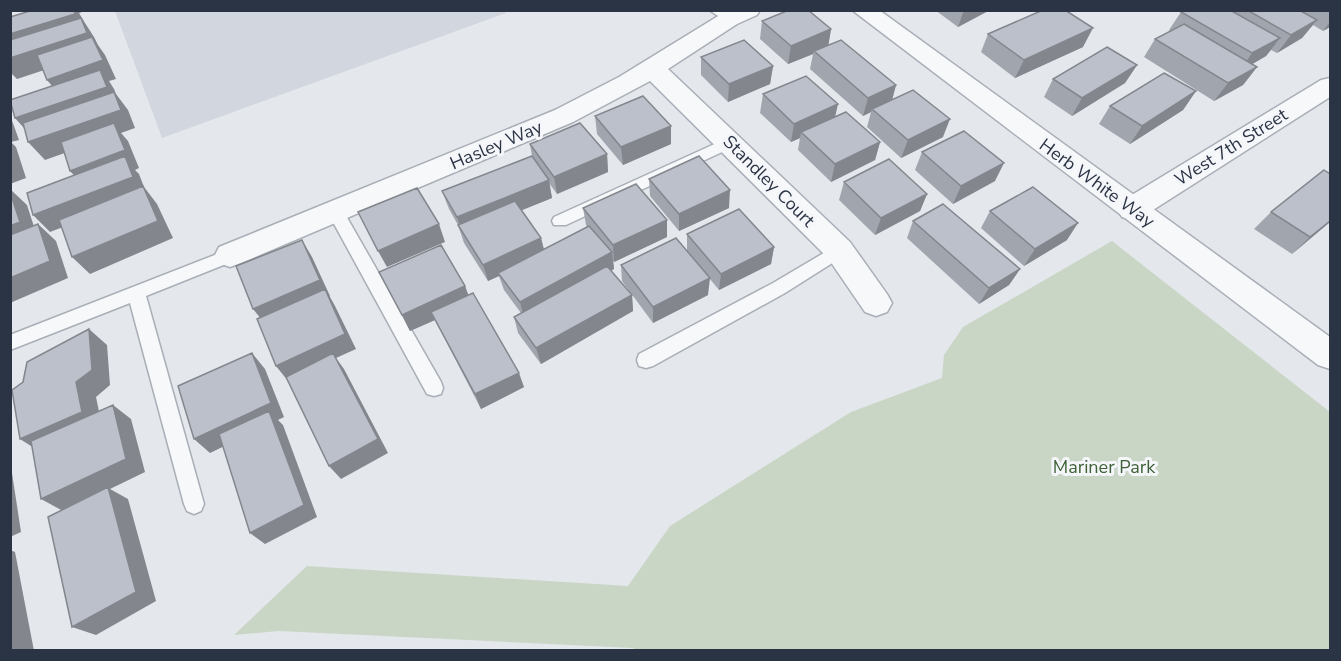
<svg xmlns="http://www.w3.org/2000/svg" width="1341" height="661" font-family="'Nunito Sans',sans-serif">
	<rect width="100%" height="100%" fill="#e4e7ec"/>
	<path fill="#d2d6de" d="M504,10L506,13L162,138L115,11Z"/>
	<path fill="#c9d6c5" d="M1112,241L1330,412V650H636L633,648L279,631L234,635L307,566L628,586L670,526L851,412L942,378L944,355L963,327Z"/>
	<g fill="none" stroke-linecap="round" stroke-linejoin="round">
		<defs>
			<path id="service" d="M709,10H725L735,19L729,23Z
				M730,137L737,142L735,146L566,225H554L552,221L554,217Z
				M335,205L341,207L441,382L443,388L441,394L434,396L427,394L327,211L329,207Z
				M839,244L845,245L847,250L845,255L785,293L653,366L646,368L639,366L637,360L639,354L773,283Z
				M230,249L236,250L238,255L236,260L146,296L204,504L201,511L194,514L187,511L184,504L130,303L10,350V335Z"/>
			<path id="minor" d="M728,10H760L757,15L737,24L668,69L850,242L887,294L892,303L887,312L876,316L865,312L828,258L650,81L573,122L241,263L230,267L219,263L215,255L219,247L555,110L619,77Z
				M1330,78V97L1142,217L1132,220L1122,217L1117,209L1122,201L1321,80Z"/>
			<path id="tertiary" d="M852,10H879L1330,337V369L1318,365Z"/>
		</defs>
		<use href="#service" stroke="#a9aeb7" stroke-width="3"/>
		<use href="#minor" stroke="#a9aeb7" stroke-width="3"/>
		<use href="#tertiary" stroke="#a9aeb7" stroke-width="3"/>
		<use href="#service" fill="#f7f8fa" fill-rule="evenodd"/>
		<use href="#minor" fill="#f7f8fa" fill-rule="evenodd"/>
		<use href="#tertiary" fill="#f7f8fa" fill-rule="evenodd"/>
	</g>
	<path fill="#a1a5ae" d="M935,10H990L958,27Z
		M1184,10H1330V27L1323,31L1313,25L1302,38L1277,53L1271,50L1266,56L1252,64L1257,67L1243,85L1214,101L1144,57L1155,39L1170,31L1169,30L1181,12Z
		M762,21L831,29L828,45L896,85L892,100L943,137L901,158L867,127L871,112L863,116L810,69L813,54L788,64L760,39Z
		M988,34L1083,47L1015,78L981,52Z
		M701,57L773,66L770,84L728,102L701,75Z
		M1137,65L1125,83L1072,116L1044,97L1053,79Z
		M1196,91L1183,110L1130,144L1099,124L1110,106Z
		M763,94L835,116L880,142L875,160L831,182L798,150L800,138L791,142L760,113Z
		M595,116L671,144L623,165L597,134Z
		M530,144L607,154L608,172L557,194L549,183L552,198L522,210L541,238L544,249L587,227L586,225L583,208L667,237L614,262L613,261L614,269L611,271L632,295L633,311L541,364L518,333L514,317L521,313L504,290L499,276L488,281L464,243L458,225L449,209L442,191L532,156Z
		M922,152L995,181L953,204L915,170Z
		M1330,174V222L1292,254L1254,229L1271,212Z
		M649,179L729,208L679,231L650,196Z
		M844,182L927,194L920,211L875,235L839,200Z
		M990,211L1067,240L1024,266L981,228Z
		M913,221L1020,269L1009,285L979,304L907,238Z
		M687,234L774,247L771,264L719,290L687,251Z
		M621,265L708,295L653,323L622,281Z
		M379,272L465,286L468,295L524,387L481,409L435,320L410,331Z"/>
	<path fill="#83868d" d="M34,10H88L79,13L85,23L94,37L98,45L105,55L116,79L109,81L114,89L116,94L128,110L135,128L121,133L128,141L139,168L135,170L139,174L144,187L157,204L173,238L90,274L72,257L147,195L50,232L33,215L86,188L70,171L118,134L45,160L28,142L32,137L15,118L62,98L47,80L99,52L17,79L10,72V34Z
		M964,10H990L958,27Z
		M1317,20L1302,38L1277,53L1291,35Z
		M1330,22V27L1323,31Z
		M1093,28L1083,47L1015,78L1024,60Z
		M831,29L828,48L814,51L813,54L788,64L791,46Z
		M1280,38L1266,56L1239,72L1252,53Z
		M1137,65L1125,83L1072,116L1082,98Z
		M773,66L770,84L728,102L729,84Z
		M1257,67L1243,85L1214,101L1228,83Z
		M896,85L891,104L872,109L871,112L863,116L868,98Z
		M1196,91L1183,110L1130,144L1142,126Z
		M838,104L834,122L801,132L800,138L791,142L794,124Z
		M10,115L19,140L11,142L16,147L26,178L10,184Z
		M950,119L943,137L901,158L908,140Z
		M671,126V144L623,165L621,147Z
		M880,142L875,160L831,182L835,164Z
		M607,154L608,172L557,194L554,177Z
		M1004,163L995,181L953,204L961,186Z
		M549,180L552,198L463,234L462,232L457,217Z
		M10,189L27,205L38,239L10,251Z
		M730,190L729,208L679,231V214Z
		M927,194L920,211L875,235L881,218Z
		M667,220V237L614,262L613,245Z
		M1330,221V222L1292,254L1310,237Z
		M1078,223L1067,240L1024,266L1035,249Z
		M38,224L56,241L68,278L10,303V278Z
		M439,224L445,242L387,267L378,251Z
		M541,238L545,255L498,273L499,276L488,281L483,265Z
		M302,240L312,257L330,296V297L335,306L356,349L336,358L344,369L388,453L341,479L329,466L288,381L276,366L266,325L253,309Z
		M774,247L771,264L719,290L721,274Z
		M612,252L614,269L524,318L520,302Z
		M1020,269L1009,285L979,304L989,288Z
		M710,278L708,295L653,323V307Z
		M465,286L471,302L431,312L435,320L410,331L402,315Z
		M632,295L633,311L541,364L536,348Z
		M89,329L107,345L110,385L96,397L102,426L42,453L20,439L76,382Z
		M252,353L265,369L284,417L278,420L283,425L317,517L265,544L250,533L274,422L210,453L194,439Z
		M519,373L524,387L481,409L475,394Z
		M113,405L131,419L145,472L110,489L128,499L156,601L96,635L72,627L63,511L41,499Z
		M10,472L12,473L21,532L10,537Z
		M10,550L15,552L34,651H10Z"/>
	<path fill="#bbc0ca" stroke="#83868d" stroke-width="1.5" d="M33,10H74L75,14L10,34V17Z
		M789,10H808L831,29L791,46L762,21Z
		M1043,10H1065L1093,28L1024,60L988,34Z
		M1184,10H1230L1280,38L1252,53L1181,12Z
		M1247,10H1299L1317,20L1291,35Z
		M81,18L87,33L10,58V40Z
		M1184,24L1257,67L1228,83L1155,39Z
		M92,37L103,60L47,80L37,55Z
		M744,40L773,66L729,84L701,57Z
		M841,40L896,85L868,98L814,51Z
		M1107,47L1137,65L1082,98L1053,79Z
		M100,70L107,87L15,118L10,100Z
		M1164,73L1196,91L1142,126L1110,106Z
		M806,76L838,104L794,124L763,94Z
		M913,90L950,119L908,140L872,109Z
		M114,92L121,110L28,142L23,123Z
		M643,96L671,126L621,147L595,116Z
		M846,112L880,142L835,164L801,132Z
		M114,123L125,150L70,171L61,142Z
		M580,123L607,154L554,177L530,144Z
		M964,131L1004,163L961,186L922,152Z
		M125,156L133,177L33,215L27,193Z
		M532,156L549,180L457,217L442,191Z
		M699,156L730,190L679,214L649,179Z
		M889,159L927,194L881,218L844,182Z
		M1324,170L1330,174V221L1310,237L1271,212Z
		M636,184L667,220L613,245L583,208Z
		M143,186L158,221L72,257L59,220Z
		M1033,187L1078,223L1035,249L990,211Z
		M417,188L439,224L378,251L358,212Z
		M10,192L20,222L10,226Z
		M515,201L541,238L483,265L458,225Z
		M943,204L1020,269L989,288L913,221Z
		M739,209L774,247L721,274L687,234Z
		M38,224L50,261L10,278V235Z
		M589,226L612,252L520,302L498,273Z
		M676,238L710,278L653,307L621,265Z
		M302,240L320,280L253,309L236,266Z
		M441,245L465,286L402,315L379,272Z
		M607,266L632,295L536,348L514,317Z
		M325,289L345,334L276,366L257,319Z
		M473,293L519,373L475,394L431,312Z
		M89,329L92,370L76,382L82,412L20,439L12,390L23,382L27,362Z
		M252,353L271,403L194,439L178,386Z
		M333,353L378,439L329,466L286,377Z
		M113,405L126,459L41,499L31,441Z
		M269,411L304,505L250,533L219,434Z
		M108,487L136,592L72,627L48,517Z"/>
	<g text-anchor="middle" dominant-baseline="central" stroke-width="6" stroke-linejoin="round" paint-order="stroke">
		<g font-size="18" fill="#2b3445" stroke="#f4f6f9">
			<text transform="translate(496 145) rotate(-23)">Hasley Way</text>
			<text transform="translate(1231 147) rotate(-32)">West 7th Street</text>
			<text transform="translate(769 181) rotate(45)">Standley Court</text>
			<text transform="translate(1097 183) rotate(36)">Herb White Way</text>
		</g>
		<g font-size="18" fill="#3f6138" stroke="#f4f6f9">
			<text x="1104" y="467">Mariner Park</text>
		</g>
	</g>
	<rect width="1341" height="661" fill="none" stroke="#2b3445" stroke-width="24"/>
</svg>
